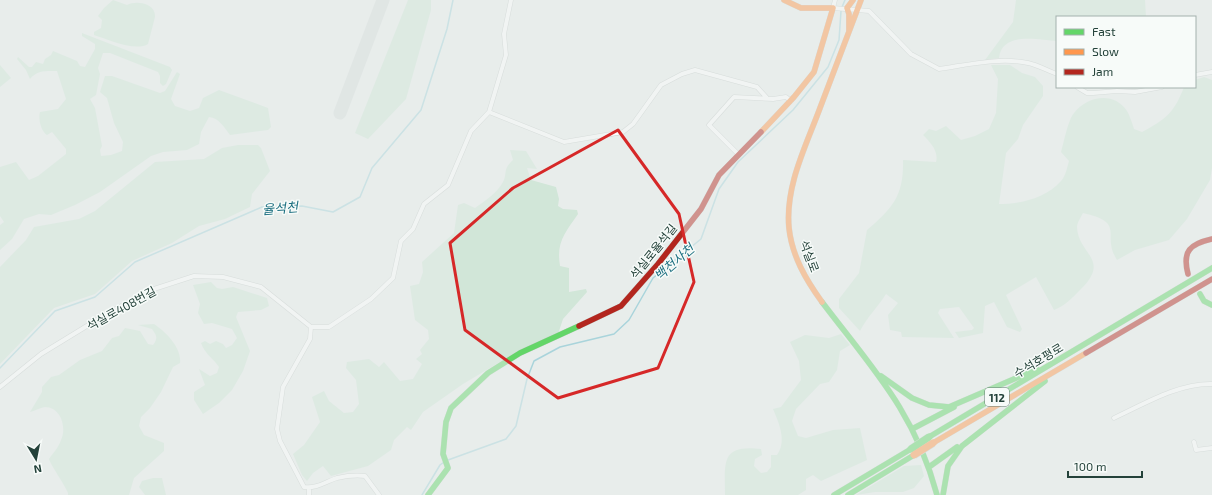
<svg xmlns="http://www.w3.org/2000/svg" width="1212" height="495" font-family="'Exo 2','Noto Sans KR',sans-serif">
	<rect width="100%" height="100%" fill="#e8edeb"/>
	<path fill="#d1e6d8" d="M113,0L127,5C136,0 156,3 155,17L148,44C135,52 107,39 94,35V32L101,28L102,20L98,16L104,8Z
		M408,0H431V10L406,99L368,139L355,133Z
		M1016,0H1145L1146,17H1057V41C1038,40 1002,31 999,58L985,60L1013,22Z
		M82,33L170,67L172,70L166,84L163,86L160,83V76L158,72L110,53H103L98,68L100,74L96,95L90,99L95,108L102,146L100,150L101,156L111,155L122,151L123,142L114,123L107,98L100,92L105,76H112L160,93L165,91L177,72L180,74L171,99L175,106L190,111L199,108L203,98L219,90L268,108L271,127L268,130L230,135C224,127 219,118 209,117L201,132L199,144L187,150L163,152L151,156L100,192L75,205L51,215L39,214L24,219L12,239L0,250V225L4,222L0,216V167L16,162L29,180L38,176L66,154V149L52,132L47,135C41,131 38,119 40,112L58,109L66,99L57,71C46,71 37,70 30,79L26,70L17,59L18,57L29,67H32L36,62L43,64L45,59L51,55L53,51L77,61L80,66L85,67L95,49V44L82,36Z
		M0,65L11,78L0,87Z
		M991,65H1010L1022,73L1035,77L1043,86V96L1023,125L1018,139L1006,153L999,204C1021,204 1046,198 1061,181C1066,176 1067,167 1069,161L1061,152C1064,142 1068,120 1074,113C1087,96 1114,91 1127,111C1130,116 1132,123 1134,129L1142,132C1166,119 1174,113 1184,87H1195V80L1204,77L1212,80V168L1210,180L1187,219L1169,240L1135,250L1117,260C1101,234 1127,223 1083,213C1081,217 1077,223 1077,227C1078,255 1112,259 1080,290C1072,298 1065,306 1054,310L1036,277L1006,295L1022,329L1020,332L1007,327L994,302L985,306L983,333L959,338L955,332L972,330L974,328L959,307L940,309L938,313L954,338L902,337L901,332L890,330L888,315L898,303L886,294C878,307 867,317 860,331L839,308V299L859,273L867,230C893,208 904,195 903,160L936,162C939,151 930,142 923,135L929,129L936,131L946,126L961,140L975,136L989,129L996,113L998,79Z
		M238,145H258L261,148L270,171L252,194L250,207L225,219L199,226L172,243L132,261L95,294L54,308L0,364V267L26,240L34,227L79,219L95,211L155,162L204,159L222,148Z
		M510,150L526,151L537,169L527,168L531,180L556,187L559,199L558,206L563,209L577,210L578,214C565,233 556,242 560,266L569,268V292L586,289L587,292L563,319L558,334L515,353L463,384L423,412L411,430L407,427L394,440L391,450L368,466L331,476L323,466L313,473L307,481L302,475L293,454L304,445L320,422L312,397L324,391L329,401L344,413L353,412L359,404L356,380L346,368L347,362L369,359L379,367L384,362L400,381L413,379L422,364L416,359L422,354L420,350L429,339L428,330L415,320L410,286L419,284L423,272L422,262L454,233L458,205L464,203L475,208C485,201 497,193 503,182C508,172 502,170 513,160Z
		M211,282L217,288L222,289L233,287L267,298L269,306L261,310L238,312L236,317L250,351L243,371L232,390L219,403L203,414L194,400V392L205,385L199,369L210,376L217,373L219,367C212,357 205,354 201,343L205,341L210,344L216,341L223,344L226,348L232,345L237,338L232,329L212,323L204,324L198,313L200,304L193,285Z
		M154,324C166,332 182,348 180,363L173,367L161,392L150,408L141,417L139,426L144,435L164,443V451L134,478L129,495H68V493C65,485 50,464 49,459C53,453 59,447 61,440C67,428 61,407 45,407C40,408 34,411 30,412L42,392V387L51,377L59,375L80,360L102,351L112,338L119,336L125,328L140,331L148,344L153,345C158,338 157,336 152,329L138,325Z
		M805,335L829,338L841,334L850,345L840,351L837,370L829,382L820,384L796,409L792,421L798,436L806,438L833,430L860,428L867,460L821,481L813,475L806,479V490L798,495H725C725,463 720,444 761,449L762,455L755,459L754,466L761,473L767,472L771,467V455H777C787,441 779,423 773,409L781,407L801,380L799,361L790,342Z
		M921,465L924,476L914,488L903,492H875L856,495L904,466Z
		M153,478H162L166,495H145L139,487L142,481Z"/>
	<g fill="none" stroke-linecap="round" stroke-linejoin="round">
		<path stroke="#a9d4db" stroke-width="1.5" d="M842,7L845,0
			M0,368L55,311L95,297L135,262L262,207L302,206L333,212L360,197L372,168L421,110L447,29L453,0
			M448,460L506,439L516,426L527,379L534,361L560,347L614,334L629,320L653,278L701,239L719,189L738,162L793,110L828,67L839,40L841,11
			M422,495L440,465L444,462"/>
		<path stroke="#d8dddc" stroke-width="13" d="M340,113L383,0"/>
		<defs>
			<path id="street" d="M835,0L833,8L869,11L911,54L939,69C967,65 999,57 1028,63C1038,65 1048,71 1057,74
				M1195,75L1212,72
				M1077,87L1087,93H1093L1117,91L1135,92L1162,87
				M489,112L564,142L623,132L633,124L661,85L682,74L695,70L757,87L767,98
				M738,154L709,125L734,97L773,99L786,97L791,101
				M311,327L310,339L283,387L277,429L280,441L304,487C316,489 325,482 337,478C346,476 356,475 365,476L379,495
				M0,387L41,354L108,313L154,289L194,276L223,277L261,287L311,327H329L371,299L393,278L401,241L413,229L424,204L448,185L471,131L489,112L506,55L504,34L511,0
				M1114,418C1144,404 1179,383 1212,384
				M1194,442L1196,450L1212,448
				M309,488V495"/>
			<path id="fast" d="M1200,294L1204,301L1212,305
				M822,302C872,368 915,412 937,495
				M881,376L912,398L929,405L949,407L1037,369
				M914,428L954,407
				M929,437L1212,268
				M929,467L957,447
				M428,495L448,468L443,454L446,422L451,408L488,373L520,353L579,326
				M834,495L911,449
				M848,495L914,455
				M943,495L948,466L962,446L1045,381"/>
			<path id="slow" d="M849,31V14L847,8L853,0
				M761,132L794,97L814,72L833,8H801L784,0
				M822,302C806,280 792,256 789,228C785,186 806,146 820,108C834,72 847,36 861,0
				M933,443L1086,353"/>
			<path id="jam" d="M1188,274C1182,251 1190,244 1212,239
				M579,326L621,306L658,264L701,209L719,175L761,132
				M1086,353L1212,279"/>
		</defs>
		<use href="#street" stroke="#c5cac8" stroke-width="5"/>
		<use href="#fast" stroke="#c3cbc8" stroke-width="6"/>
		<use href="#slow" stroke="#c3cbc8" stroke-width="6"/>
		<use href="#jam" stroke="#c3cbc8" stroke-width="6"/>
		<use href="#street" stroke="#fcfcfc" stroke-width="4"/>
		<use href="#fast" stroke="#63d668" stroke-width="5.5"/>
		<use href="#slow" stroke="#ff974d" stroke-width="5.5"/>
		<use href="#jam" stroke="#b3261e" stroke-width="5.5"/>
		<defs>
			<path id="fast-bridge" d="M911,449L929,437"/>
			<path id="slow-bridge" d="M914,455L933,443"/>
		</defs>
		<use href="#fast-bridge" stroke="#c3ccc9" stroke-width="8" stroke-linecap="butt"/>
		<use href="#slow-bridge" stroke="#c3ccc9" stroke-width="8" stroke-linecap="butt"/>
		<use href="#fast-bridge" stroke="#63d668" stroke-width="7"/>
		<use href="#slow-bridge" stroke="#ff974d" stroke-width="7"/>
	</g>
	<path d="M0 0H1212V495H0ZM618,130L679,214L694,282L658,368L558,398L465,330L450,243L513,188Z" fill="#e8edeb" fill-opacity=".55" fill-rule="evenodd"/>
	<path fill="none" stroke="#d62828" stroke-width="3" stroke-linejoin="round" d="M618,130L679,214L694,282L658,368L558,398L465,330L450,243L513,188Z"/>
	<g text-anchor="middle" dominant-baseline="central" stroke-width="3" stroke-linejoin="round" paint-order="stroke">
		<rect fill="#f7fbf9" stroke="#637a73" stroke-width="1" x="985" y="388" width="24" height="18" rx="3"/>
		<g font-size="11" font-weight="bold" fill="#24423a">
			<text x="997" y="397">112</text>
		</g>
		<g font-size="12" fill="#24423a" stroke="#f7fbf9">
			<text transform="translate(653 251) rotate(-51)">석실로율석길</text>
			<text transform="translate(810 256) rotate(69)">석실로</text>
			<text transform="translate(121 308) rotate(-29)">석실로408번길</text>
			<text transform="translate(1038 360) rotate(-31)">수석호평로</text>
		</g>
		<g font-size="13" font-style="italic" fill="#1c6f80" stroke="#f7fbf9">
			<text transform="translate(280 208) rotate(-5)">율석천</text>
			<text transform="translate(674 262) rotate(-41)">백천사천</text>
		</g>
	</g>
	<rect x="1056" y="16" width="140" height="72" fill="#f7fbf9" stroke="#a3b1ad"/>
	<rect x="1064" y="29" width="20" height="6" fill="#63d668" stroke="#a3b1ad"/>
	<text x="1092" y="36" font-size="12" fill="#24423a">Fast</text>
	<rect x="1064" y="49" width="20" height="6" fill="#ff974d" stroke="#a3b1ad"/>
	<text x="1092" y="56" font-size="12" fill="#24423a">Slow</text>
	<rect x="1064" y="69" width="20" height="6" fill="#b3261e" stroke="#a3b1ad"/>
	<text x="1092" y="76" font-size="12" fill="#24423a">Jam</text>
	<g transform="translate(36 459) rotate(170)" stroke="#f7fbf9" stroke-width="3" paint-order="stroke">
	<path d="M0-3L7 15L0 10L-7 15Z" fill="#24423a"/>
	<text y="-6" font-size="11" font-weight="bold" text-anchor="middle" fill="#24423a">N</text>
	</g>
	<path d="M1068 471v6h74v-6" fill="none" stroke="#24423a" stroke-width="2"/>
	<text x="1074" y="471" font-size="12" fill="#24423a" stroke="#f7fbf9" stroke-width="3" paint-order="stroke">100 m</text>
</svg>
